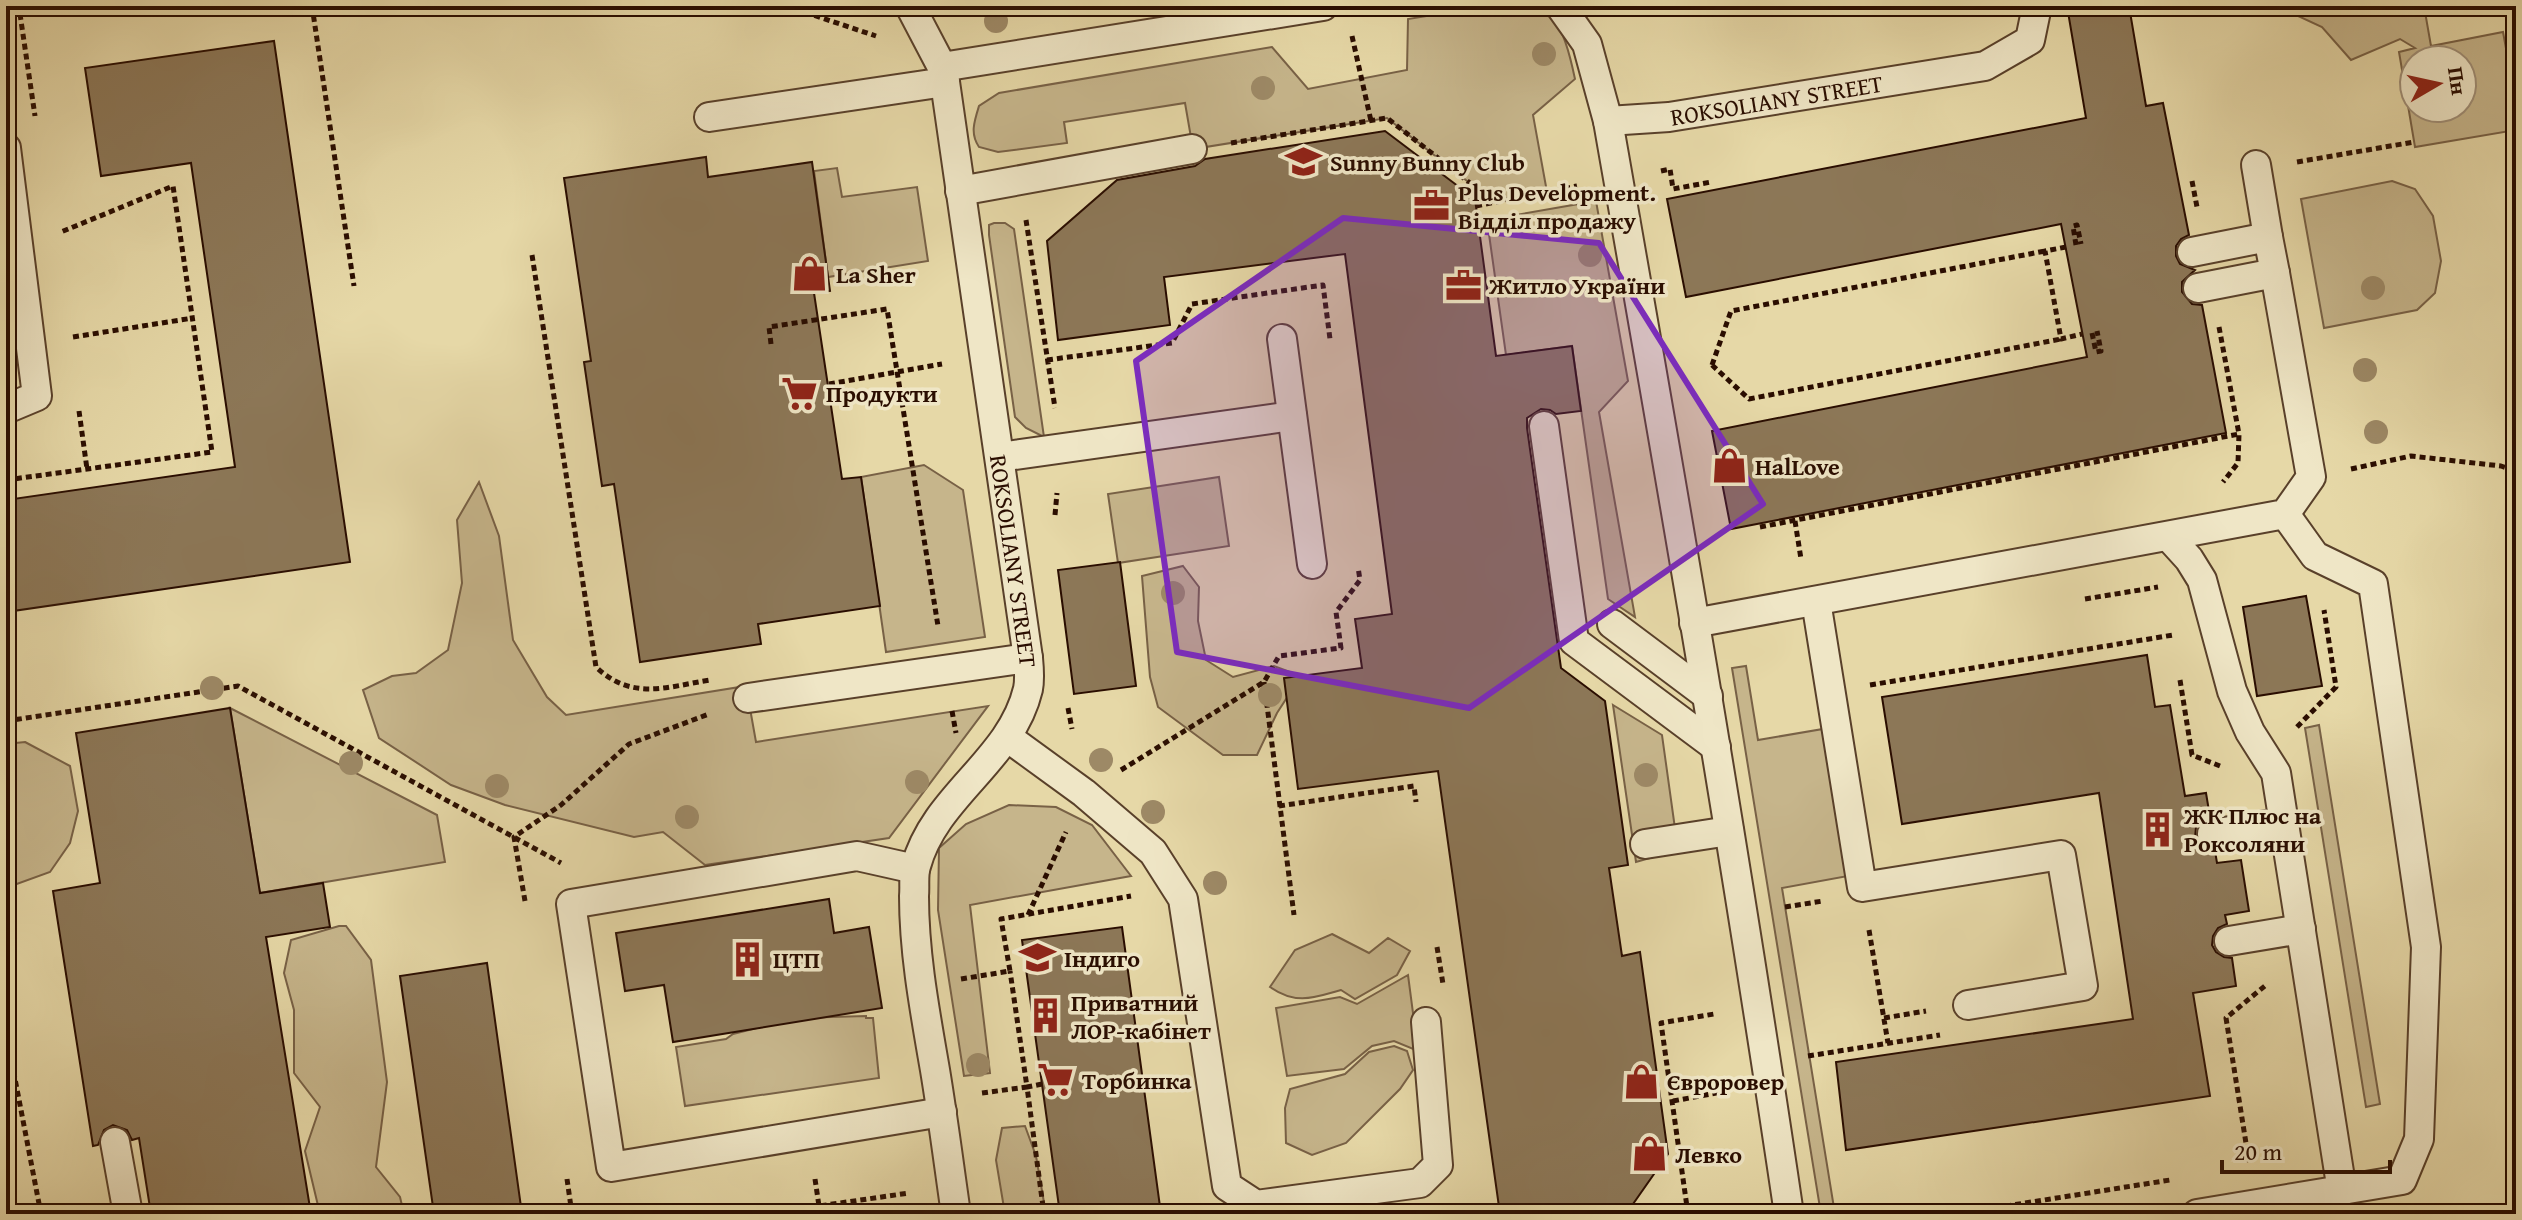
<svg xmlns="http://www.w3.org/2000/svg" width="2522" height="1220" font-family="'Gentium Book Plus',serif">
	<rect width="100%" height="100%" fill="#e6d8a7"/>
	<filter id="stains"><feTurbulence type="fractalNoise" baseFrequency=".0025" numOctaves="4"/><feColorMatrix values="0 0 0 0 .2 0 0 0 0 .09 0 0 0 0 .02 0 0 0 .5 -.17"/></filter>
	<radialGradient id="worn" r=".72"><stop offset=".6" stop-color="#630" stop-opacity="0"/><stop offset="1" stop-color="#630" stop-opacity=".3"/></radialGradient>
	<path fill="#c6b58b" stroke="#786146" stroke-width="2" fill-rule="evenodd" d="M1488,6C1505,6 1531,1 1545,10C1563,22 1571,60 1575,79L1533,115L1547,192L1495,203L1387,118L1193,149L1185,103L1064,122L1067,143L998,152L979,147C970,134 974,122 979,106L999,93L1272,47L1308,89L1407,70L1408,19Z
		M2283,6H2424L2431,46L2503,32L2516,103V130L2415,147L2399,52L2415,48L2400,39L2351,60L2322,27L2283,9ZM2414,60H2462V108H2414Z
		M837,168L842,197L917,187L928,261L828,277L814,171Z
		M2392,181L2415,189L2433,216L2441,261L2435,293L2417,310L2324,328L2301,199Z
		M1596,201L1628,381L1599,412L1635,617L1608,599L1572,346L1506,355L1487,220Z
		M994,223H1005L1014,229L1044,437L1026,428L1015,417L989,235V225Z
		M924,465L963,490L985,637L886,652L861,477Z
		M1219,477L1229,546L1118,563L1108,494Z
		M479,482L499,536L513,640L547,697L566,715L746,686L756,742L988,706L889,838L705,865L663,832L634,837L505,805L451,785L379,738L363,690L392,676L416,673L448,650L462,583L457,520Z
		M1183,566L1199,587L1198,621L1206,660L1233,677L1274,666L1301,676L1277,713L1257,755H1223L1158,707L1150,677L1142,576Z
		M1746,666L1758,740L1823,729L1848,876L1782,888L1835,1214H1821L1732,668Z
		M1613,705L1662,735L1678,850L1636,862Z
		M230,708L437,815L445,862L260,893Z
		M2319,725L2380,1104L2366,1107L2305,728Z
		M25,742L70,766L78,811L70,843L50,872L14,885H6V744Z
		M1009,805L1056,807L1092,825L1131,876L970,905L990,1073L964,1076L938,910L939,848L966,824Z
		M339,926H346L371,960L387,1082L376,1167L400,1197L404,1214H320L305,1151L320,1107L294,1073V1010L284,973L291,940Z
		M1332,934L1369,953L1388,938L1410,951L1397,975L1355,999L1341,990C1313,998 1296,1005 1270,987L1295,950Z
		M1408,975L1418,1051L1394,1041L1372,1046L1344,1069L1287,1076L1276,1008L1340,997L1357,1004Z
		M866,1016V1018H873L879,1078L685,1106L676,1047L726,1039L733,1034L797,1018Z
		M1394,1046L1407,1051L1413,1070L1400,1089L1346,1143L1312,1155L1286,1143L1285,1108L1290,1089L1345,1074L1369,1052Z
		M1025,1126L1036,1156L1046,1214H1005L996,1160L1002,1128Z"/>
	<path fill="#8c7757" stroke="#2a0d00" stroke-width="2" d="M2067,6H2129L2146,106L2163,103L2189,235L2181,239L2176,246V256L2180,264L2195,270L2182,282V292L2192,304L2202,305L2226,433L1731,529L1712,431L2087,357L2061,224L1686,297L1667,199L2086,118Z
		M274,41L350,562L6,612V500L235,467L191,163L101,176L85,68Z
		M1385,131L1475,199L1496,356L1572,346L1581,411L1556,414L1550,410L1541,409L1527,418V428L1561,668L1605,701L1628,865L1609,868L1622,956L1640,952L1668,1154L1626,1214H1500L1438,771L1298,789L1284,678L1362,668L1355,619L1392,614L1345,254L1164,277L1170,325L1058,340L1047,241L1117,180L1195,166L1205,159Z
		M706,157L708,177L812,162L830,291L814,293L842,479L861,477L880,606L758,624L761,644L640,662L614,484L602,486L584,362L591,361L564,178Z
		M1120,562L1136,686L1074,694L1058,570Z
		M2306,596L2322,686L2257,696L2243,607Z
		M2147,655L2155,707L2170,705L2185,796L2206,793L2210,817L2202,820L2196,827L2195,838L2205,850L2215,851L2217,863L2241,860L2249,911L2225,915L2227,924L2218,928L2213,936L2212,945L2216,952L2224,957L2232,958L2236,986L2193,993L2210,1096L1846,1150L1836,1062L2133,1019L2099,793L1902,824L1882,697Z
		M230,708L260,893L323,883L330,927L266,937L311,1214H151L139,1138L132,1140L127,1130L113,1125L104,1130L98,1145L93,1146L53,891L100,883L76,733Z
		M829,899L834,933L869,927L882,1008L673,1042L664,985L625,991L616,933Z
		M1122,927L1161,1214H1060L1022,940Z
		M487,963L522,1214H434L400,976Z"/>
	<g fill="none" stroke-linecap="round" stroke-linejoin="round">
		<defs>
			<g id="service">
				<path id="s1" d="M910,6L942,67L945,82L1028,658C1029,668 1030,679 1028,689C1011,761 935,795 916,866C913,875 915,886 914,896C914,954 925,1012 935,1070C943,1118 949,1166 956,1214"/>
				<path d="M1560,6L1587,44L1608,121C1672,485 1735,849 1789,1214"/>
				<path d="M942,67L1323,6"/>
				<path d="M709,117L945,82"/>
				<path id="s2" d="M1608,121L1669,117L1985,66L2030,40L2037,6"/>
				<path d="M6,148L37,396L6,409"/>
				<path d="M2256,165L2268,237"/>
				<path d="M960,191L1192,149"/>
				<path d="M2192,252L2268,237L2275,273L2198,288"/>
				<path d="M1282,339L1312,564"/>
				<path d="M1544,426L1574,641L1716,747"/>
				<path d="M1000,457L1292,416"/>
				<path d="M2169,537L2189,559L2202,580L2232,691L2250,732L2276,773L2342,1191"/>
				<path d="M1816,601L1862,887L2061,855L2083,986L1968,1005"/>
				<path d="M1694,623L2285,514L2311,477L2275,273"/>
				<path d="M1612,624L1708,696"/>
				<path d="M748,698L1028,658"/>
				<path d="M1007,737L1084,793L1153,852L1183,899L1227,1186L1256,1205L1420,1183L1438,1165L1426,1022"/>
				<path d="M2212,834L2284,822"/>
				<path d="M1645,844L1729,831"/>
				<path d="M915,869L857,856L571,904L611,1167L942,1112"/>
				<path d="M2229,941L2301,929"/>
				<path d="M115,1142L128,1214"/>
				<path d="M2197,1214L2402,1180L2419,1139L2426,947L2373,584L2315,556L2285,514"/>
			</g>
		</defs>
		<use href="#service" stroke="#59402a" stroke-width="32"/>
		<path stroke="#2a0d00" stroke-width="5" stroke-dasharray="6 4" stroke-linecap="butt" d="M312,6L354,286
			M786,6L876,36
			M20,14L35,116
			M6,16L67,6
			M1352,36L1371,121
			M1231,143L1387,118L1494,202
			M2297,162L2414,142
			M1661,171L1670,169L1673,189L1711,182
			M2192,181L2197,207
			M1476,206L1577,186
			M1026,220L1055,408
			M2076,245L2073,226L2077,225L2081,244
			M2066,247L2045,251L2061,339L2082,334
			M532,255L596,667C632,701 666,687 710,680
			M2219,327L2239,434L2238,463L2223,482
			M2092,333L2096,352L2101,351L2097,331
			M73,337L193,318
			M771,344L769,327L887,309L938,626
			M1047,360L1172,343L1192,304L1323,285L1330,339
			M1712,365L1731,311L2045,251
			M1712,365L1749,399L2061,339
			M829,384L942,364
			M79,411L87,469
			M2351,469L2411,456L2501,466L2516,471
			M6,480L212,452L173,186L61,232
			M1055,515L1057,493
			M1795,521L1801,559
			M1760,527L2239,434
			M2085,599L2158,587
			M2180,680L2192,755L2220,766
			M1264,682L1294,915
			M1870,685L2173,635
			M1068,708L1072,729
			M952,711L956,733
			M6,721L238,686L561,863
			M2297,727L2336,687L2324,610
			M1121,770L1264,682L1279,656L1341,648L1336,612L1360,580L1358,567
			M1279,806L1414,786L1416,802
			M525,901L514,837L561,805L629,744L709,714
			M1785,907L1823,901
			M1028,915L1066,832
			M1869,930L1888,1043
			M1437,947L1443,984
			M961,979L1010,971L1001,919L1131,896
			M1884,1018L1926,1011
			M6,1032L41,1214
			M1808,1056L1940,1035
			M1042,1084L1027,1087L1044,1214
			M982,1093L1027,1087L1010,971
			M1673,1101L1727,1091
			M2249,1162L2226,1018L2266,985
			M567,1179L572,1214
			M815,1179L819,1206
			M821,1214L819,1206L909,1193
			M1688,1214L1661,1023L1714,1014
			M1956,1214L2170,1180"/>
		<use href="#service" stroke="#efe6c6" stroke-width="28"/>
	</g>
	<g fill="#9d8966">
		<circle cx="996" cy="21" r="12"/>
		<circle cx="1544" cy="54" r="12"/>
		<circle cx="1263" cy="88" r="12"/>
		<circle cx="1590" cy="255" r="12"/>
		<circle cx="2373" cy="288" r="12"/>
		<circle cx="2365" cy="370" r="12"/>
		<circle cx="2376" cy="432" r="12"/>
		<circle cx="1173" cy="593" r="12"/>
		<circle cx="212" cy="688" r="12"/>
		<circle cx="1270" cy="695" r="12"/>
		<circle cx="1101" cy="760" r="12"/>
		<circle cx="351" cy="763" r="12"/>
		<circle cx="1646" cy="775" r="12"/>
		<circle cx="917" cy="782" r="12"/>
		<circle cx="497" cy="786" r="12"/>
		<circle cx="1153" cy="812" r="12"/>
		<circle cx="687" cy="817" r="12"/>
		<circle cx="1215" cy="883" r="12"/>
		<circle cx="978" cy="1065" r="12"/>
	</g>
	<path fill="#7b2cbf" fill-opacity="0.2" stroke="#7b2cbf" stroke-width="6" stroke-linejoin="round" d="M1343,218L1599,243L1763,504L1469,708L1177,652L1136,361Z"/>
	<defs>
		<symbol id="school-bare" viewBox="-9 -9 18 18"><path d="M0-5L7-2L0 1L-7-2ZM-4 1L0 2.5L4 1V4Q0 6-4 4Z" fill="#8f2418" stroke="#efe6c6" stroke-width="2.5" paint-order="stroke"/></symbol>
		<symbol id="office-bare" viewBox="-9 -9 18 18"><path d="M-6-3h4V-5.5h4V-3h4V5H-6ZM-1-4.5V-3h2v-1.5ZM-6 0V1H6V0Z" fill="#8f2418" stroke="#efe6c6" stroke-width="2.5" paint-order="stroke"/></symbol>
		<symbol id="shop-bare" viewBox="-9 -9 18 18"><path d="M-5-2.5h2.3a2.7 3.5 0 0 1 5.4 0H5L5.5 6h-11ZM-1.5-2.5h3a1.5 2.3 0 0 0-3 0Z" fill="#8f2418" stroke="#efe6c6" stroke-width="2.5" paint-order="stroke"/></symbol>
		<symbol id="supermarket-bare" viewBox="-9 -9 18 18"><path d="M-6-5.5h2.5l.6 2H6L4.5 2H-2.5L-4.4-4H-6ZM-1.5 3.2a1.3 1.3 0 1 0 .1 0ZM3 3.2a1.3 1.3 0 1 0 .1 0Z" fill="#8f2418" stroke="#efe6c6" stroke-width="2.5" paint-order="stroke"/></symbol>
		<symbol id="building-bare" viewBox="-9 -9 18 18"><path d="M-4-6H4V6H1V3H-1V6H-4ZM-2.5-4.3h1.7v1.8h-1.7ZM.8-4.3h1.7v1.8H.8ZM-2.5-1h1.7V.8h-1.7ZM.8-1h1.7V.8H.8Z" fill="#8f2418" stroke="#efe6c6" stroke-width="2.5" paint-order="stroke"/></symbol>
	</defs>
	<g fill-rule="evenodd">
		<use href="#school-bare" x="1278" y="136" width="51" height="51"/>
		<use href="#office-bare" x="1406" y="180" width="51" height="51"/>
		<use href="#shop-bare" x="784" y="248" width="51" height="51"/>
		<use href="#office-bare" x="1438" y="260" width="51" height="51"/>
		<use href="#supermarket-bare" x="774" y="368" width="51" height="51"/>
		<use href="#shop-bare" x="1704" y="440" width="51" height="51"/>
		<use href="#building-bare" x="2132" y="804" width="51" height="51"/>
		<use href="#school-bare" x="1012" y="932" width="51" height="51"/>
		<use href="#building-bare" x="722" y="934" width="51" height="51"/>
		<use href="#building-bare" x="1020" y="990" width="51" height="51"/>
		<use href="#supermarket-bare" x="1030" y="1054" width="51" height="51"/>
		<use href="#shop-bare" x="1616" y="1056" width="51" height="51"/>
		<use href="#shop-bare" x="1624" y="1128" width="51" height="51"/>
	</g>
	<g text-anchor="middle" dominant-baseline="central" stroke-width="7" stroke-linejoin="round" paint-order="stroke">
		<g font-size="24" fill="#2a0d00" stroke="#efe6c6">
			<text stroke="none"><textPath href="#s2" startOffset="170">ROKSOLIANY STREET</textPath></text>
			<text stroke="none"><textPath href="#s1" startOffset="568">ROKSOLIANY STREET</textPath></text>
		</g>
		<g font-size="24" font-weight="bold" fill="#2a0d00" stroke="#efe6c6" text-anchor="start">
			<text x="1330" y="162">Sunny Bunny Club</text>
			<text x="1458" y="192">Plus Development.<tspan x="1458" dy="28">Відділ продажу</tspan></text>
			<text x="836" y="274">La Sher</text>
			<text x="1489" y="285">Житло України</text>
			<text x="826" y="393">Продукти</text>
			<text x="1755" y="466">HalLove</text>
			<text x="2184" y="815">ЖК Плюс на<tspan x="2184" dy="28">Роксоляни</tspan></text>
			<text x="1064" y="958">Індиго</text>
			<text x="773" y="959">ЦТП</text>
			<text x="1071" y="1002">Приватний<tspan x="1071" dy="28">ЛОР-кабінет</tspan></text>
			<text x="1082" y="1080">Торбинка</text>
			<text x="1667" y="1081">Євроровер</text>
			<text x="1675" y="1154">Левко</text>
		</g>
	</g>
	<rect width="2522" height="1220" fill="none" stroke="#e6d8a7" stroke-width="32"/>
	<rect x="8" y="8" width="2506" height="1204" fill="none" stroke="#2a0d00" stroke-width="4"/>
	<rect x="16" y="16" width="2490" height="1188" fill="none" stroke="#2a0d00" stroke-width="2"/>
	<g transform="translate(2438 84) rotate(81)"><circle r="38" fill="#efe6c6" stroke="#a08f77" stroke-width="2"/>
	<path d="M0-6L14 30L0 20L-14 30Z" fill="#8f2418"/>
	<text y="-12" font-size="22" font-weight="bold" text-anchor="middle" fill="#2a0d00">Пн</text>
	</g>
	<path d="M2222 1160v12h168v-12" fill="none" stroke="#2a0d00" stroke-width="4"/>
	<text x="2234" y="1160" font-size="24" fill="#2a0d00" stroke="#efe6c6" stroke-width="6" paint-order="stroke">20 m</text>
	<rect width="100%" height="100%" filter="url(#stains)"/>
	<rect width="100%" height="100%" fill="url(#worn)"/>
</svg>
